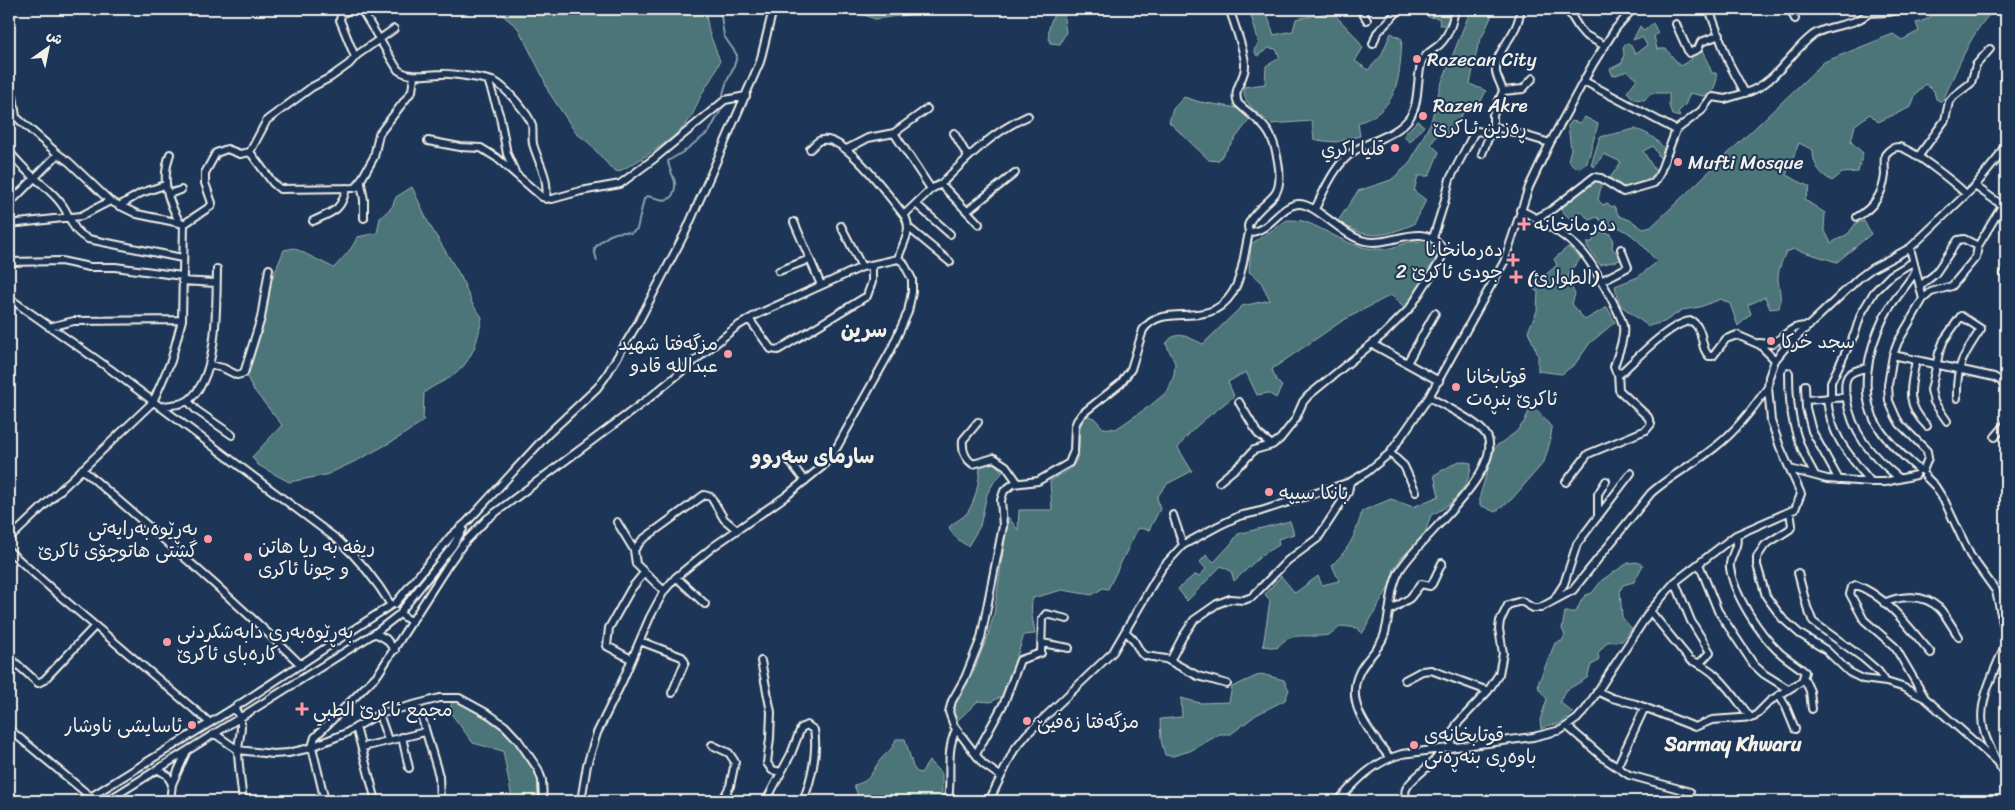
<svg xmlns="http://www.w3.org/2000/svg" width="2015" height="810" font-family="Sriracha,'Playpen Sans Arabic',sans-serif">
	<rect width="100%" height="100%" fill="#1d3557"/>
	<filter id="ink" filterUnits="userSpaceOnUse"><feTurbulence type="fractalNoise" baseFrequency=".02" numOctaves="2"/><feDisplacementMap in="SourceGraphic" scale="10" xChannelSelector="R" yChannelSelector="G"/><feConvolveMatrix kernelMatrix="1 2 1 2 8 2 1 2 1" color-interpolation-filters="sRGB"/></filter>
	<g filter="url(#ink)">
		<path fill="#4b7479" stroke="#a0b2b0" d="M495,9H705L709,32L720,61C716,73 709,81 703,92C697,102 695,113 687,123C670,143 640,160 618,172L611,168L589,143L576,133L548,91L543,77L518,28Z
			M856,9H951L875,19L862,14Z
			M1057,9H1066L1064,19L1066,32L1060,44L1050,43C1046,30 1051,20 1057,9Z
			M1249,9L1266,12L1274,35L1293,31L1296,19L1332,12L1355,36L1363,48L1355,61L1368,70L1381,56L1391,33L1402,39C1400,65 1401,94 1379,112C1374,117 1365,120 1358,123L1360,136L1336,142L1314,140L1312,121L1271,124C1260,114 1242,105 1244,87L1265,84L1266,66L1280,58L1276,49L1269,48L1257,56L1254,50L1259,43Z
			M1423,9H1449V19L1445,25H1440L1439,18L1428,17Z
			M1471,9H1488L1493,13L1478,45L1470,84L1486,91L1481,101L1463,113L1448,137L1438,134L1431,144L1439,152L1429,176H1418L1414,191L1426,200L1414,224C1383,237 1367,241 1338,221L1358,191L1391,180L1409,164L1431,122L1440,87Z
			M1942,9H1999C1976,16 1953,80 1942,102L1936,99L1934,91L1925,84L1915,96L1911,107L1878,122L1870,114L1855,125L1851,142L1863,153L1858,172L1842,173L1832,181C1819,173 1813,165 1813,150L1799,143L1786,175L1810,187L1805,200L1825,213L1824,229L1831,243L1848,234L1856,223L1864,221L1871,234L1837,262L1794,249L1786,252C1782,261 1778,269 1778,279C1779,290 1782,297 1779,308L1770,309L1765,297L1748,305L1751,314L1738,326L1730,304L1721,299L1700,307L1682,310L1664,322L1648,326L1620,305L1615,286L1638,277L1657,262C1646,249 1637,237 1622,229C1609,223 1610,230 1597,217L1589,220L1581,211L1570,219L1560,209L1585,185L1595,180L1602,182L1598,200L1603,205L1607,203L1612,207L1614,206L1619,216L1632,221L1643,229L1651,227L1824,62L1893,34L1902,40L1919,31L1916,23L1925,20Z
			M1653,23L1658,33L1654,36L1657,49H1666L1680,66L1692,59L1691,56L1694,52L1702,49L1712,73H1716L1717,79L1712,94L1703,96L1690,93L1685,105L1678,112L1680,117L1672,115L1669,105V93H1652L1644,100L1634,99L1627,92L1637,79L1627,71L1613,76L1610,69L1622,63L1624,54L1623,48L1627,43L1630,44L1635,54L1647,45L1642,37L1633,40L1640,26L1644,31Z
			M1184,97L1200,102L1238,108L1250,119L1218,161L1209,160L1169,122L1173,109Z
			M1585,117L1598,124L1587,163L1580,168L1575,167L1568,160L1571,149L1568,126L1572,121L1580,123Z
			M1417,121L1424,126L1410,142L1403,136Z
			M1635,129C1646,132 1658,139 1664,149L1663,158H1660L1653,146L1643,151L1656,172L1648,179L1623,190L1610,178L1621,162L1604,154L1594,167L1591,165L1600,137Z
			M412,187L429,224L461,277L473,305L482,317C478,340 473,360 454,375C444,382 433,385 424,393L423,421L400,437L362,458L326,475L289,482L258,465L252,457L282,425L253,389L247,377L249,363L261,329L270,284L284,250L294,248L334,268C342,258 353,249 357,237L377,233L380,218L392,207L396,197Z
			M1287,220C1293,220 1300,220 1306,222C1329,231 1349,247 1374,249C1400,252 1409,232 1434,247L1436,254L1435,263L1405,309L1391,295L1342,321L1272,369L1276,380L1282,386L1276,398L1268,393L1257,395L1246,372L1228,382L1234,396C1214,413 1193,425 1178,448L1192,471L1167,484L1157,497L1160,509L1149,530L1138,528L1108,589L1103,588L1092,595L1062,590L1033,598C1029,610 1034,622 1035,634L1024,635L1004,695L991,702L978,701L957,721L953,716V707L973,673L988,635L994,614L1008,517L1018,530L1019,510H1052L1050,481C1058,476 1074,469 1077,459C1082,445 1074,427 1087,416L1094,418L1103,428L1116,429L1151,405L1168,391L1174,375L1175,363L1166,344C1176,328 1189,338 1203,344L1242,306L1270,300L1260,280L1249,272L1251,244Z
			M1602,232L1610,234L1613,239L1612,248L1619,255L1621,260L1600,265L1587,246V243L1594,241L1593,238Z
			M1568,247L1581,258C1567,275 1564,274 1575,294L1572,304L1585,320L1607,307L1615,322L1590,343L1575,364L1562,374L1538,371V355L1528,331L1537,311L1538,292L1530,287L1533,281L1543,277L1557,265L1554,259Z
			M1530,409L1538,411L1552,428L1550,442L1544,462L1512,499L1495,512L1480,505V495L1495,447L1516,432L1524,422Z
			M1459,461L1471,463C1472,484 1450,508 1431,515L1423,539L1402,557L1394,569L1389,587L1362,634L1358,628L1341,626C1337,629 1333,634 1328,635C1309,639 1291,629 1277,648L1263,646L1270,601L1265,594L1281,576L1295,593L1318,576L1322,585L1339,581L1332,565C1350,548 1356,534 1362,511L1391,499L1413,507L1439,496L1434,475Z
			M985,463L995,464L1003,472L994,482L987,494L980,526L968,546C959,541 953,537 949,527C954,522 963,518 967,513C976,501 979,481 980,467Z
			M1290,521L1294,534L1278,539L1279,545L1262,555L1234,581L1231,571L1221,566L1187,601L1178,589L1194,575L1199,576L1206,569L1200,562L1206,555L1214,562L1230,545L1238,534Z
			M1637,562L1643,565L1634,582L1623,585L1620,591L1622,617L1632,629L1622,641L1607,642L1598,653L1599,659L1597,662L1591,665L1587,678L1565,691L1560,702L1573,713L1560,724L1549,725L1541,729L1540,720L1547,699L1539,689L1538,684L1555,643L1562,641L1565,635L1562,629L1565,612H1576L1582,599L1586,595L1592,593L1602,580L1628,563Z
			M1261,674L1284,680L1289,690L1285,700L1256,715L1231,734H1220L1190,751L1173,756L1165,755L1161,740L1160,719L1182,717L1181,698L1200,703L1229,702L1232,687Z
			M452,700L476,711L510,736L525,755L538,777L539,801H509L511,793L503,751L473,743L450,712Z
			M896,739H905L913,767L917,772L921,773L929,761L942,774V797L939,801H860L854,785C873,781 871,770 882,758C889,750 892,751 896,739Z"/>
		<g fill="none" stroke-linecap="round" stroke-linejoin="round">
			<path stroke="#87a1ac" stroke-width="2" d="M720,9L724,36L737,55C735,70 724,81 723,96
				M597,261L594,249C604,237 615,229 631,233L637,229L644,199L647,196L664,200L671,198C681,180 670,177 668,161L683,152L709,132L722,108"/>
			<defs>
				<path id="minor" d="M349,9L341,15L340,20L355,57
					M361,9L398,70C411,79 427,74 442,74C450,73 488,79 495,82C505,87 529,114 532,125C533,131 532,138 533,144C539,165 549,176 546,199
					M1360,9L1367,20
					M1520,9C1520,35 1494,49 1496,72C1497,78 1501,84 1503,91L1493,115V126L1550,143
					M1567,9L1579,28L1585,35L1605,46
					M1790,9L1795,19
					M1869,13L1888,12L1904,9
					M1676,24L1689,53L1698,49L1701,42L1720,35
					M1373,44L1377,33L1400,9
					M488,80L500,117L507,154L515,172
					M1584,81L1676,130
					M9,89L13,96L16,117L58,154L69,162L110,201L137,214L180,223
					M1503,91L1523,89L1533,78
					M1745,93C1775,85 1790,52 1813,35C1832,22 1854,29 1873,9
					M894,133L927,109
					M954,133L968,157
					M428,141L460,147L481,148L497,158L542,197L552,199L581,191L620,184L655,158L725,100L746,96
					M810,149C814,146 817,140 822,140C846,135 890,198 904,215C914,230 902,244 898,259
					M847,149L868,138L894,133L931,189
					M250,152L273,183L280,189L353,188L357,187L374,157L379,134L412,91L414,76
					M10,153C18,161 25,171 35,178C45,187 55,194 63,206C72,220 72,231 88,239L182,258
					M1482,154L1490,134
					M1918,157L1945,120L1949,102L1954,96L1971,83L1976,65L1990,49
					M361,183L364,200V218
					M941,184L979,224
					M1975,186L2006,208
					M168,194L181,190
					M9,204L58,154
					M916,204L950,234
					M119,206L141,193L165,185
					M1315,209C1325,189 1335,164 1354,151C1371,140 1397,136 1410,117C1420,102 1416,78 1422,61C1426,53 1432,51 1439,45C1449,36 1453,21 1455,9
					M1520,210C1538,218 1570,238 1583,253C1592,263 1621,313 1623,326C1625,340 1617,355 1614,367L1616,372L1621,373C1636,359 1672,321 1692,321C1706,332 1699,347 1709,356H1713L1726,339L1737,335L1760,345L1775,360
					M967,211L1015,173
					M904,215L931,189L941,184C969,156 991,133 1028,116
					M1857,217C1873,208 1883,194 1885,175C1885,169 1884,162 1885,155C1888,151 1892,147 1898,147C1910,147 1956,184 1966,194
					M1537,218L1550,211L1594,177L1601,178L1623,192L1654,183L1659,175L1676,130L1701,111L1710,99L1713,97L1725,99L1745,93L1729,63L1709,9
					M313,221C332,212 342,211 346,188
					M794,222L821,285
					M9,224L81,216L110,201
					M184,224L211,206L212,203L205,183V173L216,153L227,149L240,154L250,152L267,120L312,87L331,77L349,64L357,55L394,29
					M841,226L862,267
					M909,228L950,262
					M1433,238L1444,203L1450,179L1474,133L1478,131L1490,134L1493,126
					M1910,248L1923,299L1898,342L1893,355L1888,385L1889,401L1896,417L1900,424L1927,451L1928,458L1923,471
					M9,262L61,261L89,267H115L182,276
					M779,271L810,259
					M1915,272C1906,287 1892,301 1884,317C1868,350 1857,395 1879,428C1889,444 1905,457 1919,470
					M2004,274L2006,271
					M182,281L216,283
					M1601,281L1628,267L1621,249
					M1920,286L1935,274L1958,240L1964,239L1978,246
					M9,298L110,369L338,540C360,560 376,580 391,605L234,708L84,801
					M1923,299L1931,292L1952,286L1976,257L1978,246L2002,206
					M749,319L771,349L778,350L867,296L872,282V265
					M49,327L74,321L182,320
					M1759,343L1772,344C1787,336 1789,325 1809,326
					M1372,344L1439,381
					M1893,355L1994,377L2001,381L2006,389
					M1916,361C1910,388 1905,404 1927,426
					M1407,363L1435,313
					M210,365L223,368L237,375L244,373L261,318L269,269
					M1867,368C1848,371 1843,376 1846,396C1852,434 1870,454 1899,478
					M1789,373C1789,415 1794,439 1815,475
					M1805,385L1806,408L1812,431L1839,480
					M1831,397V382L1855,333L1861,314L1874,292L1891,275L1913,262
					M1827,398C1830,435 1848,454 1871,482
					M1806,400L1847,397
					M188,401L196,410L232,435
					M1239,402L1258,434L1272,445
					M160,407C169,404 181,406 189,400C219,376 216,305 217,269
					M1947,421L1934,402L1931,390L1939,353L1944,340L1961,316L1981,329C1963,356 1956,365 1957,398
					M978,422L963,440C962,450 964,458 973,464L994,458L1006,466L1018,483
					M1995,437L2006,424
					M1390,453L1404,466L1416,492
					M787,458L805,481
					M82,469C156,533 231,596 301,665
					M1790,469L1827,479L1871,482H1885L1916,475
					M1925,476L1935,486L1945,502L1970,555L1996,591L2006,637
					M1219,482L1242,463L1254,450L1272,445L1280,439L1295,420L1303,402L1308,396L1384,334L1410,308L1439,263L1442,256L1441,246C1421,221 1391,247 1365,241C1342,236 1316,203 1298,204C1279,206 1270,232 1249,232
					M1566,482L1588,454L1646,430L1651,424L1648,417L1619,390L1618,372
					M1790,512L1792,525L1790,529L1765,545L1757,557V565L1766,596L1782,618L1800,634L1826,650L1849,672L1863,679L1886,682L1902,687L1925,698L1996,761L2006,775
					M1173,515L1183,545
					M1598,516V494L1606,481
					M617,522L634,550
					M9,539L153,402L171,361L182,320L184,224L180,223C167,199 161,180 170,154
					M9,551L54,591L209,722
					M1699,564L1718,611L1754,665L1764,674L1788,689
					M1798,573L1807,607L1813,622L1863,658L1878,671L1886,682
					M676,577L705,604
					M1675,582L1691,621L1710,652L1700,663
					M664,591L636,564L634,550L642,540L704,495L711,497L724,519L737,530
					M1555,598L1564,584L1577,544L1631,473
					M1884,603C1901,595 1924,594 1939,608C1944,612 1954,630 1959,637
					M395,604L451,536L467,522L548,434L597,388L606,376L639,321L686,231L760,62L773,9
					M402,610L452,547L463,529
					M1389,611L1410,598L1421,584L1430,586L1432,584L1442,563
					M1650,611L1690,660C1717,668 1734,697 1751,718
					M400,614L412,622
					M1126,632L1133,639L1141,653L1146,656L1166,659L1198,676L1227,684
					M375,633L386,639L395,650
					M640,641L682,657L685,662L672,693
					M1042,643L1069,648
					M9,657L38,683L44,680L95,626
					M631,659L607,646L609,628L631,589L644,573
					M761,661L771,712L770,738L767,763L772,770L781,772
					M1170,661L1182,638L1194,620L1217,604L1230,599L1244,600L1252,597L1287,561L1318,538L1348,492L1350,482
					M1804,678L1810,691L1812,709
					M1405,680L1422,671L1431,670L1488,691
					M1597,691L1612,698L1636,704L1695,727L1712,720L1754,717L1770,701L1802,681L1805,672C1796,664 1786,659 1778,651C1759,633 1734,595 1730,568C1728,557 1740,547 1736,535
					M1779,695L1786,707L1795,729
					M1925,698L1895,647L1864,620L1850,594L1852,587L1856,585C1887,596 1910,629 1931,653
					M418,705L439,776L440,801
					M234,708C247,725 238,734 238,753C239,769 241,785 243,801
					M379,714L388,740
					M356,727L376,801
					M1568,727L1605,759L1629,775L1690,792
					M9,729L91,797
					M215,734L238,750L273,754L288,753L306,749L344,734L379,714L440,698H459L490,715L505,726L518,740L538,769L542,780L543,801
					M402,737L409,768
					M712,745L729,753L735,762L730,786L722,801
					M363,747L425,732
					M1451,748L1452,734L1457,724L1488,691L1499,674L1503,653L1499,629L1500,621L1508,605L1521,601L1533,608H1540L1573,590L1651,493C1670,476 1694,464 1714,448C1736,431 1752,410 1768,387
					M976,754L1004,703L1020,660L1041,653L1042,619L1046,614L1067,619
					M1389,757C1372,734 1344,705 1359,673C1365,659 1379,650 1384,636C1391,615 1389,589 1400,570C1419,538 1500,475 1488,438C1483,424 1443,405 1429,397
					M1996,760C1992,750 1986,741 1984,731C1976,703 1995,671 2005,645L2006,637
					M1617,767L1645,707
					M157,769L167,775L172,784
					M1000,776L983,764L954,726L949,712L952,701L965,678L981,638L1003,526L1001,500L1004,491L1013,484L1038,481L1069,463L1074,451L1075,426L1077,421L1082,414L1121,383L1131,369L1143,330C1160,306 1191,321 1214,310C1243,295 1242,260 1249,233C1249,231 1248,228 1248,226C1251,214 1268,203 1275,194C1285,181 1276,141 1266,129C1258,119 1247,112 1238,103C1232,88 1245,80 1245,66C1246,57 1233,19 1229,9
					M107,801L375,633L397,616
					M170,801L172,784L186,753
					M325,801L312,747L315,737L378,674L448,565L463,544L487,519L648,399L736,327L756,315L862,267L898,259L903,262L912,279V292L908,312L891,350L837,447L823,466L786,496L714,546L676,577L664,591L650,617L622,682L597,733L587,765L581,801
					M766,801L791,754L801,728L807,725L814,730C818,752 811,781 803,801
					M948,801C952,778 945,751 956,730
					M989,801L1014,750L1027,734L1113,652L1162,568L1183,545L1218,526L1239,516L1261,511L1350,482L1367,472L1390,453L1429,397L1504,262L1529,187L1550,143L1593,64L1616,28L1633,9
					M1338,801C1357,780 1373,762 1402,754L1533,737L1561,730L1577,719L1586,709L1650,611L1675,582L1736,535L1795,509L1801,494L1780,447L1771,421L1768,387L1769,377L1775,360L1784,349L1859,278L1871,269L1910,248L1975,186L1997,159L2006,143
					M1407,801C1406,797 1404,793 1406,789C1411,777 1434,766 1442,750"/>
			</defs>
			<use href="#minor" stroke="#f4f1e8" stroke-width="10"/>
			<use href="#minor" stroke="#1d3557" stroke-width="6"/>
		</g>
	</g>
	<g fill="#ff9aa2" stroke="#1d3557" stroke-width="2">
		<circle cx="1417" cy="59" r="5"/>
		<circle cx="1423" cy="116" r="5"/>
		<circle cx="1395" cy="148" r="5"/>
		<circle cx="1678" cy="162" r="5"/>
		<path d="M1521.5 216.5h5v5h5v5h-5v5h-5v-5h-5v-5h5z"/>
		<path d="M1510.5 252.5h5v5h5v5h-5v5h-5v-5h-5v-5h5z"/>
		<path d="M1513.5 269.5h5v5h5v5h-5v5h-5v-5h-5v-5h5z"/>
		<circle cx="1771" cy="341" r="5"/>
		<circle cx="728" cy="354" r="5"/>
		<circle cx="1456" cy="387" r="5"/>
		<circle cx="1269" cy="492" r="5"/>
		<circle cx="208" cy="539" r="5"/>
		<circle cx="248" cy="557" r="5"/>
		<circle cx="167" cy="642" r="5"/>
		<path d="M299.5 701.5h5v5h5v5h-5v5h-5v-5h-5v-5h5z"/>
		<circle cx="1027" cy="721" r="5"/>
		<circle cx="192" cy="725" r="5"/>
		<circle cx="1414" cy="745" r="5"/>
	</g>
	<g text-anchor="middle" dominant-baseline="central" stroke-width="4" stroke-linejoin="round" paint-order="stroke">
		<g font-size="19" fill="#f4f1e8" stroke="#1d3557" text-anchor="start">
			<text x="1427" y="59">Rozecan City</text>
			<text x="1433" y="105">Razen Akre<tspan x="1433" dy="22">ڕەزین ئـاکرێ</tspan></text>
			<text x="1385" y="148" text-anchor="end">قليا اكري</text>
			<text x="1688" y="162">Mufti Mosque</text>
			<text x="1534" y="224">دەرمانخانە</text>
			<text x="1503" y="249" text-anchor="end">دەرمانخانا<tspan x="1503" dy="22">جودی ئاکرێ 2</tspan></text>
			<text x="1527" y="277">(الطوارئ)</text>
			<text x="1781" y="341">سجد خركا</text>
			<text x="718" y="343" text-anchor="end">مزگەفتا شهيد<tspan x="718" dy="22">عبدالله قادو</tspan></text>
			<text x="1466" y="376">قوتابخانا<tspan x="1466" dy="22">ئاکرێ بنڕەت</tspan></text>
			<text x="1279" y="492">بانکا سیپە</text>
			<text x="198" y="528" text-anchor="end">بەڕێوەبەرایەتی<tspan x="198" dy="22">گشتی هاتوچۆی ئاکرێ</tspan></text>
			<text x="258" y="546">ريفه به ريا هاتن<tspan x="258" dy="22">و چونا ئاكرى</tspan></text>
			<text x="177" y="631">بەڕێوەبەری دابەشکردنی<tspan x="177" dy="22">کارەبای ئاکرێ</tspan></text>
			<text x="313" y="709">مجمع ئاکرێ الطبي</text>
			<text x="1037" y="721">مزگەفتا زەفیێ</text>
			<text x="182" y="725" text-anchor="end">ئاسايشى ناوشار</text>
			<text x="1424" y="734">قوتابخانەی<tspan x="1424" dy="22">باوەڕی بنەڕەتی</tspan></text>
		</g>
		<g font-size="20" font-weight="bold" fill="#f4f1e8" stroke="#1d3557">
			<text x="813" y="456">سارمای سەروو</text>
			<text x="1733" y="744">Sarmay Khwaru</text>
		</g>
		<g font-size="21" font-weight="bold" fill="#f4f1e8" stroke="#1d3557">
			<text x="864" y="330">سرين</text>
		</g>
	</g>
	<rect width="2015" height="810" fill="none" stroke="#1d3557" stroke-width="30"/>
	<rect x="15" y="15" width="1985" height="780" fill="none" stroke="#f4f1e8" stroke-width="2" filter="url(#ink)"/>
	<g transform="translate(48 48) rotate(33)" stroke="#1d3557" stroke-width="4" paint-order="stroke">
	<path d="M0-4L9 19L0 12L-9 19Z" fill="#f4f1e8"/>
	<text y="-8" font-size="14" font-weight="bold" text-anchor="middle" fill="#f4f1e8">ش</text>
	</g>
</svg>
